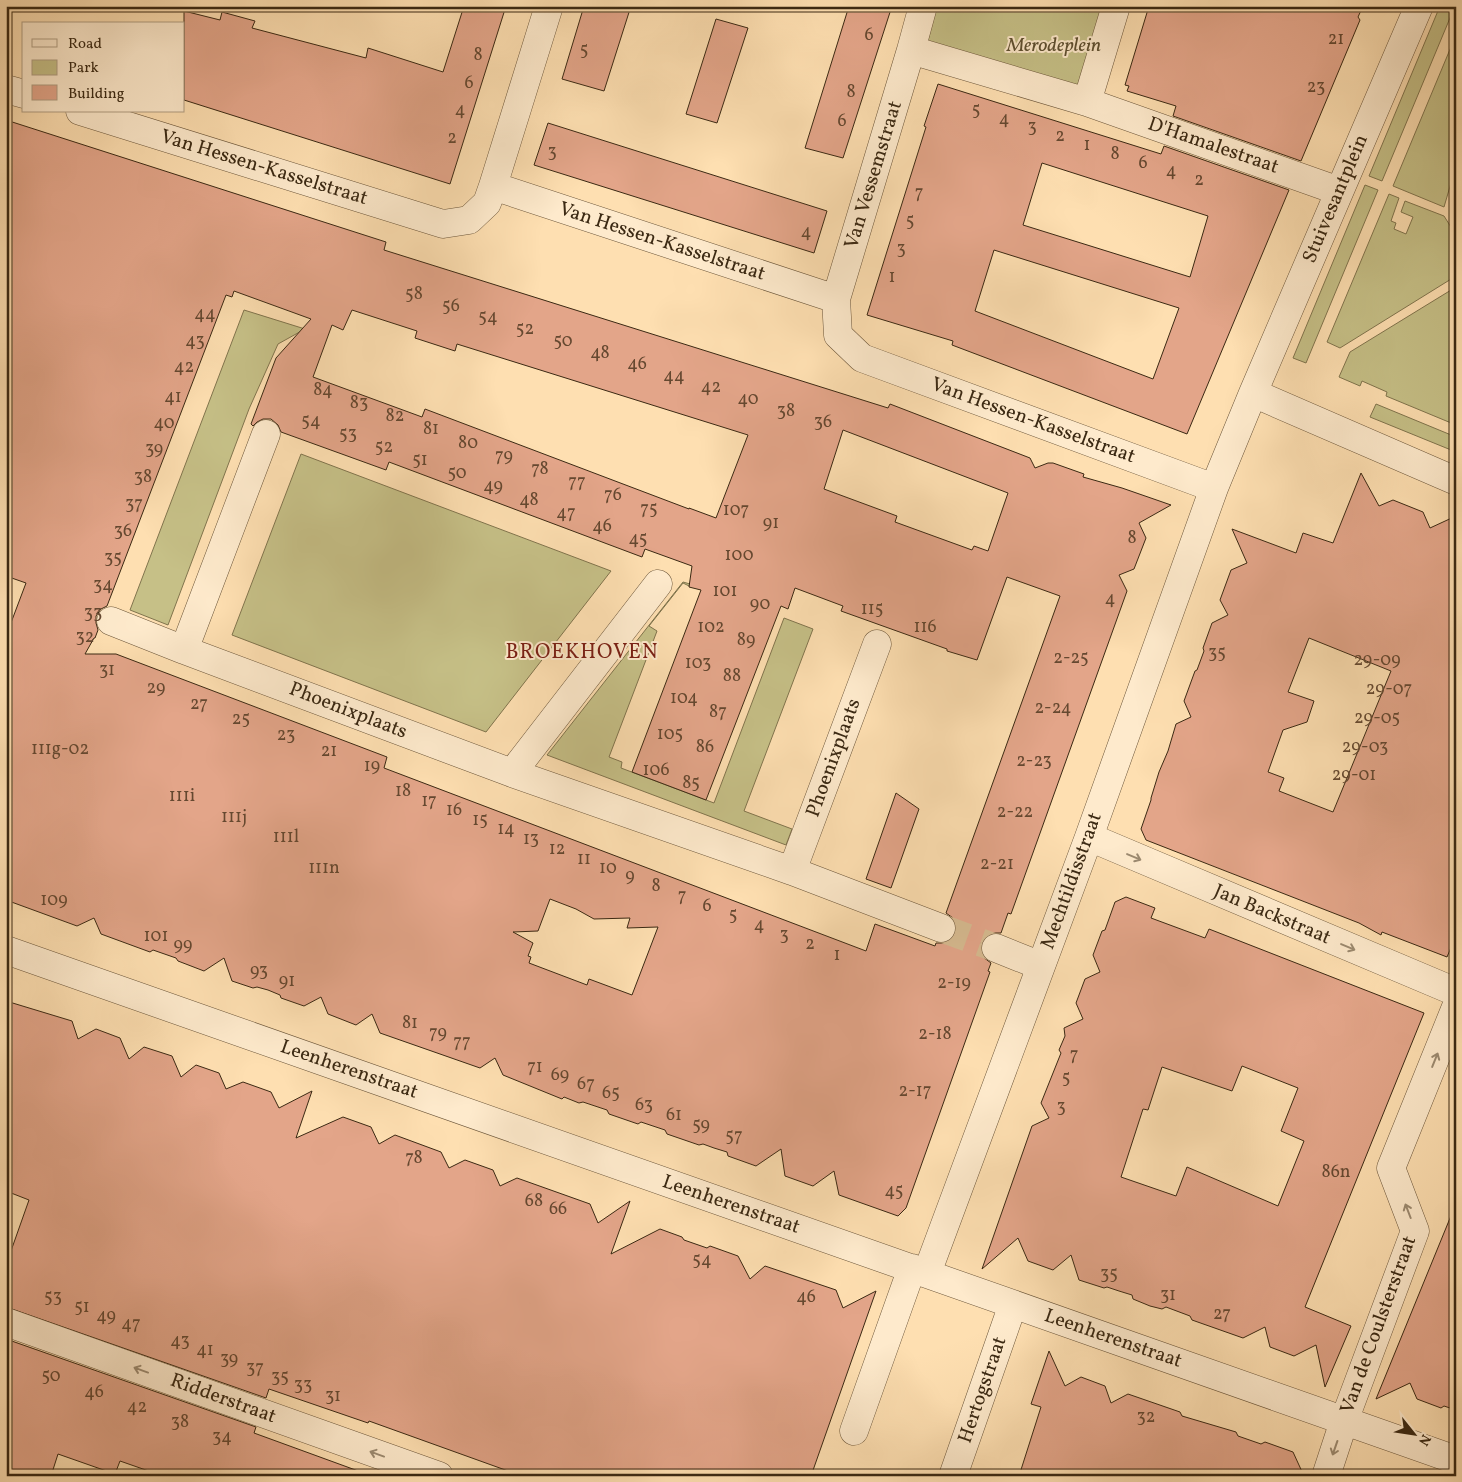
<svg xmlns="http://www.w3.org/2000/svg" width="1462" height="1482" font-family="Vollkorn,serif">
	<rect width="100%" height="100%" fill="#fedfb1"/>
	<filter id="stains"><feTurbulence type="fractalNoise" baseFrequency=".004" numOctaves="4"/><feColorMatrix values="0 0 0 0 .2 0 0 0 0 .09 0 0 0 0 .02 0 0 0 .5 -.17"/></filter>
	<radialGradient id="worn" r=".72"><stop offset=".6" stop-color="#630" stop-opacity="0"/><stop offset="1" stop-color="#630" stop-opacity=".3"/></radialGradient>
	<path fill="#c6c087" stroke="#80744d" d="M937,6H1109L1080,96L926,47Z
		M1440,6H1455L1382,181L1369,176Z
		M1456,35V166L1444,207L1393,186Z
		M1365,185L1378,190L1306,363L1293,358Z
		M1389,194L1399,198L1391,221L1396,223L1394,229L1406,234L1413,217L1401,212L1405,201L1444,216L1456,235V276L1340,348L1327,342Z
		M1456,287V425L1386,396L1387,392L1362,381L1360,386L1339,377L1350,352Z
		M244,310L305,329L278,344L249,409L168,625L130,610Z
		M1376,404L1456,437V452L1370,417Z
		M301,454L611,571L486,732L232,635Z
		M683,582L690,584L689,586L683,583L649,626L657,631L609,757L622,762L621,768L714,803L784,618L813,629L744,811L792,829L786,845L547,755Z"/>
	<path fill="#e3a589" stroke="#3b2913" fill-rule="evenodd" d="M464,6H506L450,184L184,100V11L220,20L222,12L255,21L252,28L366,58L368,48L443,72Z
		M584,6H631L604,91L562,79Z
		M849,6H892L843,158L805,148Z
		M1149,6H1363L1358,17L1360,20L1301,161L1173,116L1176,106L1127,91L1129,86L1125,85Z
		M716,19L748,28L717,123L686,114Z
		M938,84L1161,154L1164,146L1289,190L1187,434L952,345L953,341L867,315L926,127L924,126ZM1042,163L1208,216L1190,277L1023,225ZM994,250L1179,308L1153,379L975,311Z
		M6,120L386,242L384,250L888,408L890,404L1030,458L1035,468L1048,463H1053L1084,474L1083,477L1122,488L1171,505L1139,523L1146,538L1134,569L1119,575L1127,591L1011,914L1008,913L1001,933H993L987,935L981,943V951L983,957L991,963L988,971L990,972L906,1208L898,1216L839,1195L834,1171L813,1186L785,1176L781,1149L756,1166L728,1156L727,1152L714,1148L703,1144L699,1145L667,1134L665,1130L641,1122L638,1124L609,1114L607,1110L583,1102L579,1103L564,1097L562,1099L503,1075L495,1058L480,1068L380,1033L372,1014L356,1025L328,1014L321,997L304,1006L281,998L280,995L268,990L257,987L253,988L232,981L224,958L204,971L178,961L176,958L153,950L150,952L101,934L94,918L77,926L6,900V636L26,583L6,576ZM234,291L311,319L276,358L251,424L253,426L257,422L263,419H271L278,425L281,432L386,470L389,462L642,557L645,549L692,566L689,587L701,590L632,772L706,800L781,606L788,609L795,588L843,606L841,611L947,649V651L977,660L1007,577L1060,596L946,913L953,918L956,925V933L951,940L944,943H936L935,946L875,924L866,951L384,768L387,757L116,654H85L94,638H95L98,630L96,623V616L101,609L107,606L226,295L232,297ZM352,310L417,331L415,338L455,351L457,344L748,435L716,518L689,508V509L425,409L422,417L313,377L332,325L343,330ZM843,430L1008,493L988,551L974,546L972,550L895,522L897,516L824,489ZM550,899L576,909L594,919L630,918L627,928L658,927L632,995L589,979L587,985L529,963L531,957L528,956L533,943L513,932L538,931Z
		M548,123L827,211L814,253L534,165Z
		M1361,473L1379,506L1393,500L1423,512L1430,528L1456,516V936L1447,957L1382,932L1381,935L1359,923L1146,840L1141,829L1151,800V798L1159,772L1168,751L1176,724L1191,717L1184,701L1195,671L1197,670L1204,651L1203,648L1212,623L1228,615L1220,600L1231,570L1247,563L1232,529L1296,553L1303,533L1333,543ZM1309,638L1391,671L1333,812L1279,791L1284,778L1268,772L1283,730L1307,722L1314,701L1288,692Z
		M896,793L919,809L891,888L866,879Z
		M1126,897L1155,908L1151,918L1205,938L1209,929L1424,1013L1305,1307L1351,1326L1325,1387L1316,1345L1294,1356L1270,1347L1265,1327L1243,1338L1192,1320L1190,1316L1166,1307L1162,1309L1150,1306L1133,1299L1132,1295L1119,1291L1107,1287L1104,1288L1079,1280L1071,1255L1053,1270L1028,1261L1018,1238L982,1269L1032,1126L1049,1118L1041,1103L1061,1053L1059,1050L1065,1036L1064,1028L1083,1019L1076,1003L1085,979L1100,972L1093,955L1102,931L1105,930L1115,902ZM1242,1066L1298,1088L1281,1131L1304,1141L1278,1206L1187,1167L1176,1196L1121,1177L1143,1109L1148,1110L1162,1067L1232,1091Z
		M6,1001L72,1021L78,1039L96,1029L120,1038L129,1059L144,1047L172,1056L181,1077L196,1065L219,1073L226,1089L243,1082L271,1092L279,1108L312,1091L296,1138L343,1117L371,1127L379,1144L395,1135L441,1152L449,1168L465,1160L493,1170L500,1186L517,1178L590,1204L598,1223L630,1201L611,1254L660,1229L682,1237L684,1240L707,1248L710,1246L738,1256L750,1279L765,1266L836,1290L843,1308L876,1291L811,1476H522L369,1421L368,1423L269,1389L266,1398L6,1307V1265L29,1200L6,1191Z
		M1455,1206L1456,1410L1444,1406L1441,1408L1417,1399L1410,1383L1376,1399Z
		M6,1339L256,1427L254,1433L361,1472L360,1476H163L120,1461L115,1474L58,1454L51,1476H6Z
		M1049,1351L1065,1386L1081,1377L1105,1386L1111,1403L1128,1394L1180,1412L1182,1416L1236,1432L1238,1436L1261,1444L1265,1442L1293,1452L1304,1476H1019L1041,1407L1031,1404Z"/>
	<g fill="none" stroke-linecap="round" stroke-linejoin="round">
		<path stroke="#d7bb91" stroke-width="28" stroke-dasharray="28 14" stroke-linecap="butt" d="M941,928L996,948"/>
		<defs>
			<path id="minor" d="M923,6L911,50L1087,102L1116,6
				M6,89L24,94
				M1087,102L1339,191
				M80,111L443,224L469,220L487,203L493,186L836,299L838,335L862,358L1214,488
				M493,186L549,6
				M836,299L911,50
				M1253,393L1456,481
				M266,434L184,650L512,773L792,871L941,928
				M111,621L184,650
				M512,773L658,584
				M1089,837L1456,992
				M792,871L877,644
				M996,948L1041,966
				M6,950L1456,1460
				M927,1273L1089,837L1214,488L1253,393L1419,6
				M6,1322L439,1476
				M854,1431L912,1268
				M953,1476L1013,1304
				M1326,1476L1344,1421L1415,1231L1391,1168L1456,1007"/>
		</defs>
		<use href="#minor" stroke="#6c563a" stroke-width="29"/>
		<use href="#minor" stroke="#feeacc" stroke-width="28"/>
	</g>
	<defs><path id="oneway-shaft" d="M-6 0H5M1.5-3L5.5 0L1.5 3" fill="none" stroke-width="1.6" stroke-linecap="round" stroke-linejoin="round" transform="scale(1.25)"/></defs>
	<g stroke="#9c8a70">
		<use href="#oneway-shaft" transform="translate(1134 857) rotate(23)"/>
		<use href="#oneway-shaft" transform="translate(1348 947) rotate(23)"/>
		<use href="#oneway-shaft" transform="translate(1435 1060) rotate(-68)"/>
		<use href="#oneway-shaft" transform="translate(1408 1211) rotate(-111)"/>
		<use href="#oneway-shaft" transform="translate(141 1370) rotate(-160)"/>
		<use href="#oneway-shaft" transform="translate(1335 1448) rotate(109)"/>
		<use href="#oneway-shaft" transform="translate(377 1454) rotate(-160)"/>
	</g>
	<g text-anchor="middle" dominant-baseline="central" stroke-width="4" stroke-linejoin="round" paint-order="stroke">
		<g font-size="18" fill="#654830">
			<text x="869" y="35">6</text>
			<text x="1336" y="39">21</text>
			<text x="584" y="50">5</text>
			<text x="478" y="55">8</text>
			<text x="469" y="83">6</text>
			<text x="1316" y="87">23</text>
			<text x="851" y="92">8</text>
			<text x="460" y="110">4</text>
			<text x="976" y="110">5</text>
			<text x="1004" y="119">4</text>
			<text x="842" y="121">6</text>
			<text x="1032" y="127">3</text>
			<text x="1060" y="136">2</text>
			<text x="452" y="138">2</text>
			<text x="1087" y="145">1</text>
			<text x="552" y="152">3</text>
			<text x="1115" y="154">8</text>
			<text x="1143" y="163">6</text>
			<text x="1171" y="171">4</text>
			<text x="1199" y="180">2</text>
			<text x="919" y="193">7</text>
			<text x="910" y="221">5</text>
			<text x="806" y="232">4</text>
			<text x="901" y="249">3</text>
			<text x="892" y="277">1</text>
			<text x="414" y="294">58</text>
			<text x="451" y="306">56</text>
			<text x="205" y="314">44</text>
			<text x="488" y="317">54</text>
			<text x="525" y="329">52</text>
			<text x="195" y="341">43</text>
			<text x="563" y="341">50</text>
			<text x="600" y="353">48</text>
			<text x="637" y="364">46</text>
			<text x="184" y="367">42</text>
			<text x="674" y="376">44</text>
			<text x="711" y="387">42</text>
			<text x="323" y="390">84</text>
			<text x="173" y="397">41</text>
			<text x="748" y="399">40</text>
			<text x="359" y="403">83</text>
			<text x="786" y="411">38</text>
			<text x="395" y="416">82</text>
			<text x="311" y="421">54</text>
			<text x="823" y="422">36</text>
			<text x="164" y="423">40</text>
			<text x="431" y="429">81</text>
			<text x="348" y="434">53</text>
			<text x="468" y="443">80</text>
			<text x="384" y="447">52</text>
			<text x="154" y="449">39</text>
			<text x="504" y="456">79</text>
			<text x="420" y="460">51</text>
			<text x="540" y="469">78</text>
			<text x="457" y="473">50</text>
			<text x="143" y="477">38</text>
			<text x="577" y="482">77</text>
			<text x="493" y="486">49</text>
			<text x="613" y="495">76</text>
			<text x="529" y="500">48</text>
			<text x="134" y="504">37</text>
			<text x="649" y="509">75</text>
			<text x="736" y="510">107</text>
			<text x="566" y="513">47</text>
			<text x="771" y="523">91</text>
			<text x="602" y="526">46</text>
			<text x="123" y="531">36</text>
			<text x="1132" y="538">8</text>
			<text x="638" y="539">45</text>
			<text x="739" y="555">100</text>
			<text x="113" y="558">35</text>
			<text x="103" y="585">34</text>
			<text x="725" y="591">101</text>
			<text x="1110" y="599">4</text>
			<text x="760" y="604">90</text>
			<text x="872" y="609">115</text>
			<text x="93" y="613">33</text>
			<text x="711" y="627">102</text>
			<text x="925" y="627">116</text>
			<text x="85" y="637">32</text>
			<text x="746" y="640">89</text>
			<text x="1217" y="653">35</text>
			<text x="1071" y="658">2-25</text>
			<text x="1377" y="660">29-09</text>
			<text x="698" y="663">103</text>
			<text x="107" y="670">31</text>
			<text x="732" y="676">88</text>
			<text x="156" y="688">29</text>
			<text x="1389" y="689">29-07</text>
			<text x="684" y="698">104</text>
			<text x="199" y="704">27</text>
			<text x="1053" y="708">2-24</text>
			<text x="718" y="712">87</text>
			<text x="1377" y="718">29-05</text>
			<text x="241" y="719">25</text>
			<text x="670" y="734">105</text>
			<text x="286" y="735">23</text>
			<text x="705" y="747">86</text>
			<text x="1365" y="747">29-03</text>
			<text x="60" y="749">111g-02</text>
			<text x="329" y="751">21</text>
			<text x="1034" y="761">2-23</text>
			<text x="372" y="766">19</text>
			<text x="656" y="770">106</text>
			<text x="1354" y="775">29-01</text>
			<text x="691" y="783">85</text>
			<text x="403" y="791">18</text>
			<text x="182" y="796">111i</text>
			<text x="429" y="801">17</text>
			<text x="454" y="810">16</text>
			<text x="1015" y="812">2-22</text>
			<text x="234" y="817">111j</text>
			<text x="480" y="820">15</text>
			<text x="506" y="829">14</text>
			<text x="286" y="837">111l</text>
			<text x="531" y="839">13</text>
			<text x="557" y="849">12</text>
			<text x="584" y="859">11</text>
			<text x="997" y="864">2-21</text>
			<text x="324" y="868">111n</text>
			<text x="608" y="868">10</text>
			<text x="630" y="876">9</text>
			<text x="656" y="886">8</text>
			<text x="682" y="896">7</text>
			<text x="54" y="900">109</text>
			<text x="707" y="906">6</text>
			<text x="733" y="915">5</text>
			<text x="759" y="925">4</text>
			<text x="784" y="935">3</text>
			<text x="156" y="936">101</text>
			<text x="810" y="944">2</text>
			<text x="183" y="945">99</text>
			<text x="837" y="955">1</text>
			<text x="259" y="971">93</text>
			<text x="287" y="981">91</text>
			<text x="954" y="983">2-19</text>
			<text x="410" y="1023">81</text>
			<text x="438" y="1033">79</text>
			<text x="935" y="1034">2-18</text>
			<text x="462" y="1042">77</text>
			<text x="1074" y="1055">7</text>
			<text x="535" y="1067">71</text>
			<text x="560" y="1075">69</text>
			<text x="1066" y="1078">5</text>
			<text x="586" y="1084">67</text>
			<text x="915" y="1091">2-17</text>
			<text x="611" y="1093">65</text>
			<text x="644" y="1105">63</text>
			<text x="1061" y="1107">3</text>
			<text x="674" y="1115">61</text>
			<text x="701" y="1125">59</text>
			<text x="734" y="1136">57</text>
			<text x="414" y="1158">78</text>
			<text x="1336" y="1172">86n</text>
			<text x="894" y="1191">45</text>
			<text x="534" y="1201">68</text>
			<text x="558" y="1209">66</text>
			<text x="702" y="1260">54</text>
			<text x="1109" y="1274">35</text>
			<text x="1168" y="1295">31</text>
			<text x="53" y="1297">53</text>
			<text x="806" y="1297">46</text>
			<text x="82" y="1307">51</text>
			<text x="1222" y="1314">27</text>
			<text x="106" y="1316">49</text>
			<text x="131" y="1324">47</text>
			<text x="180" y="1341">43</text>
			<text x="205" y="1350">41</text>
			<text x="229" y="1359">39</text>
			<text x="255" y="1368">37</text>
			<text x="51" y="1376">50</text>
			<text x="280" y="1377">35</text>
			<text x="303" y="1385">33</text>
			<text x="94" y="1392">46</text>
			<text x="333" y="1396">31</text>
			<text x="137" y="1407">42</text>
			<text x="1146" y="1417">32</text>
			<text x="180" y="1422">38</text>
			<text x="222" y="1437">34</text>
		</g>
		<g font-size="20" font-style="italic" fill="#5e4f30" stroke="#feeacc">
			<text x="1054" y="46">Merodeplein</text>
		</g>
		<g font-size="20" fill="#3b2913" stroke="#feeacc">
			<text transform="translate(1213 146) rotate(19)">D'Hamalestraat</text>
			<text transform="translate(264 168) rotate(17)">Van Hessen-Kasselstraat</text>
			<text transform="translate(874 175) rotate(-73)">Van Vessemstraat</text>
			<text transform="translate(1336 199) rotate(-67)">Stuivesantplein</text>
			<text transform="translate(662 242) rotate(18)">Van Hessen-Kasselstraat</text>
			<text transform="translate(1033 421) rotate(20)">Van Hessen-Kasselstraat</text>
			<text transform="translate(348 711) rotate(21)">Phoenixplaats</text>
			<text transform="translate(834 758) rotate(-70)">Phoenixplaats</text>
			<text transform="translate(1072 881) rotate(-70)">Mechtildisstraat</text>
			<text transform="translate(1272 915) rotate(23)">Jan Backstraat</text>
			<text transform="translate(349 1070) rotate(19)">Leenherenstraat</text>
			<text transform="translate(731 1205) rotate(19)">Leenherenstraat</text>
			<text transform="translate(1379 1325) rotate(-70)">Van de Coulsterstraat</text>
			<text transform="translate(1113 1339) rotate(19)">Leenherenstraat</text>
			<text transform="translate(983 1390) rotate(-71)">Hertogstraat</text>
			<text transform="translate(223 1399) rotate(20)">Ridderstraat</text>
		</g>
		<g font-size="21" letter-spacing="1" fill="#7a1f14" stroke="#feeacc">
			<text x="582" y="652">BROEKHOVEN</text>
		</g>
	</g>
	<rect width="1462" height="1482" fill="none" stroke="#fedfb1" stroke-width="25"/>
	<rect x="8" y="8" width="1447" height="1467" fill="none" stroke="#3b2913" stroke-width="2.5"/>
	<rect x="12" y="12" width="1437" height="1457" fill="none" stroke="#3b2913"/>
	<rect x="22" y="22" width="162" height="90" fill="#feeacc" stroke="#b09d82"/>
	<rect x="32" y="39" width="25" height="8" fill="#feeacc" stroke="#b09d82"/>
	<text x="68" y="48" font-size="15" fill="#3b2913">Road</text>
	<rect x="32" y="60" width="25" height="15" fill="#c6c087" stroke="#b09d82"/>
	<text x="68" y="72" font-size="15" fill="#3b2913">Park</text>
	<rect x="32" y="85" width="25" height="15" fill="#e3a589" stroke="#b09d82"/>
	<text x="68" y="98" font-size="15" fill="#3b2913">Building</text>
	<g transform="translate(1414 1434) rotate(120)" stroke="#feeacc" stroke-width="4" paint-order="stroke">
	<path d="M0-4L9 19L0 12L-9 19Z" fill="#3b2913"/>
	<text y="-8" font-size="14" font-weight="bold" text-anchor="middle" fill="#3b2913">N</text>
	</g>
	<rect width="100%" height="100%" filter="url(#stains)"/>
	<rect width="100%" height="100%" fill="url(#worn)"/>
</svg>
